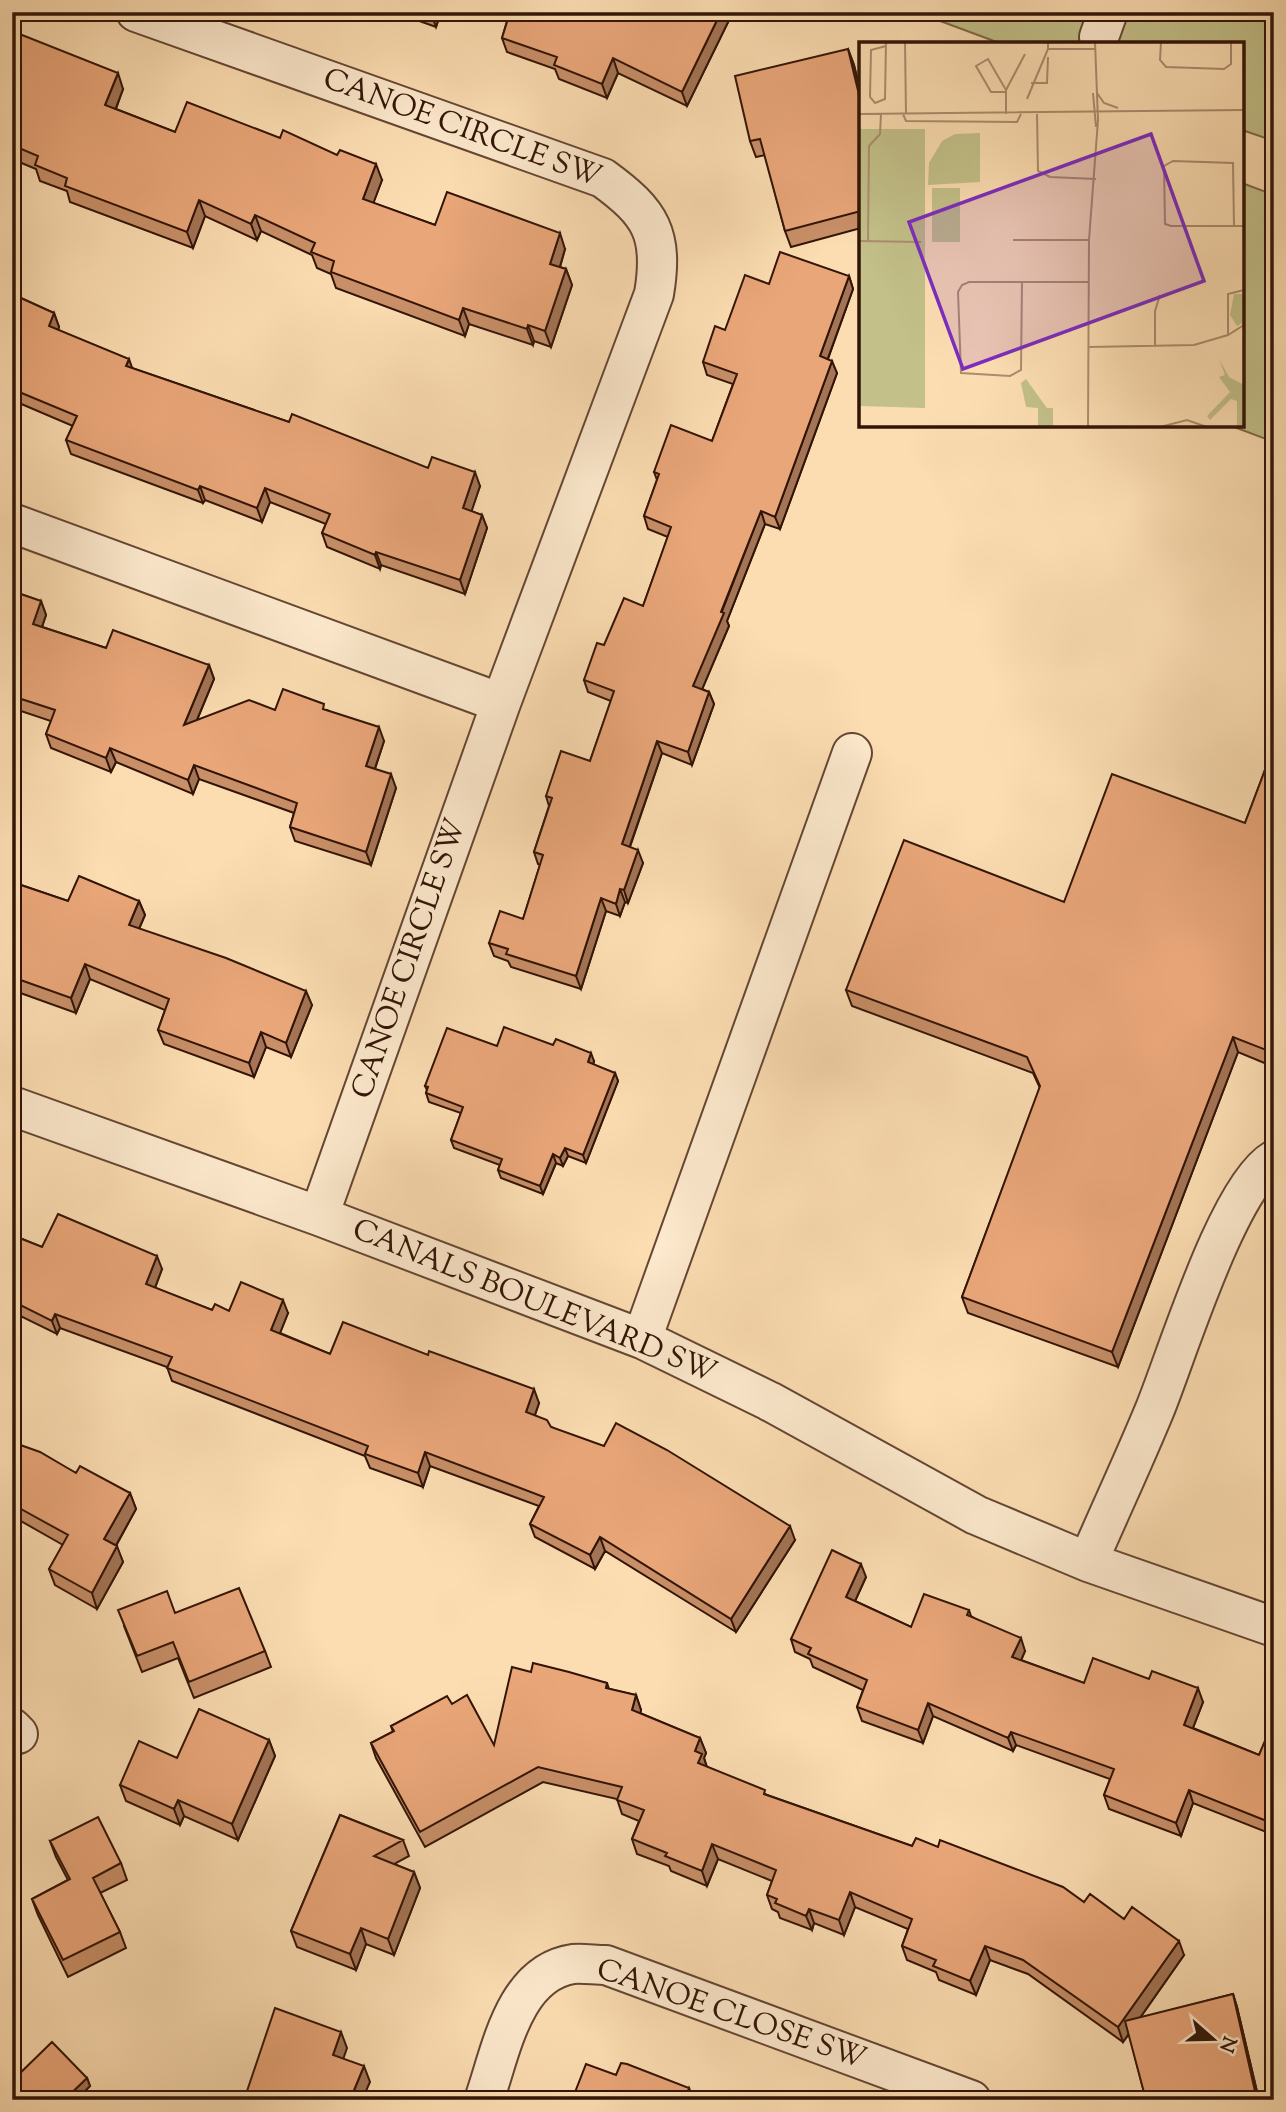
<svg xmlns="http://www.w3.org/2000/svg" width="1286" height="2112" font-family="'Sorts Mill Goudy',serif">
	<rect width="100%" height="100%" fill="#fcddb2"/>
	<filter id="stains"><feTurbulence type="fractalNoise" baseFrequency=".00286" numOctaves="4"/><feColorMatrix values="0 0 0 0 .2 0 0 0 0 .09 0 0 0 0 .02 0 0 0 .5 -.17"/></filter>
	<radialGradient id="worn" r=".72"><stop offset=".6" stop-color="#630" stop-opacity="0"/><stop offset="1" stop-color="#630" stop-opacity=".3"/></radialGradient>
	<path fill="#c3c089" stroke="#7a6a48" stroke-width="2" d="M916,12H1274V141L1242,130V44H1002Z
		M1242,183L1274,195V442L1229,425H1242Z"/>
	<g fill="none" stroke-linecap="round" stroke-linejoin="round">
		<defs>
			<path id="minor" d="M136,12L603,178C651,213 664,234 654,294L501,703L319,1216
				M1099,37L1108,12
				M12,523L501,703
				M12,1106L319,1216L642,1339L769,1401L976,1515L1088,1562L1274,1627
				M642,1339L852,753
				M1088,1562C1110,1511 1134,1460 1155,1409C1177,1355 1228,1187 1274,1160
				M12,1728L18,1734
				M484,2100C501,2052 513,1973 573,1964C583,1963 595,1965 606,1965L971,2100"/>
		</defs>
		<use href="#minor" stroke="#644632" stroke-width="42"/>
		<use href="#minor" stroke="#fde9cd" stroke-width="38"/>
	</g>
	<path fill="#c88f68" stroke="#321407" stroke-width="2" d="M372,12H385L383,16Z
		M394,12H441L436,27Z
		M492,12H733L687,106L618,73L607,98L559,79L555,69L507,52L502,38L508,18Z
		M12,46L123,89L116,109L175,132L382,180L373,203L435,225L565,249L560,267L566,269L572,285L551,347L534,341L533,345L469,324L465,336L336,288L331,274L317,268L312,255L261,231L257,240L205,216L193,248L70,202L67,191L40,181L36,169L12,159Z
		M848,49L854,65L861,94V228L791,247L785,231L765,155L756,157L750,141Z
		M849,276L853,289L828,359L837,373L780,529L765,524L727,621L729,626L702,689L709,692L714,704L692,765L662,753L630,847L643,863L628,903L625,902L620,916L606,911L581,989L511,967L508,961L494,956L489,943L523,919L540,865L538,864L534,852L549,806L546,796L590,761L611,701L588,692L584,680L604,645L643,606L668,537L648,529L644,516L657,480L654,472L712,441L733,384L707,375L703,362L725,330L769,284Z
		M12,294L54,313L59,327L58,330L132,368L289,422L480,486L471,511L482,515L487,528L465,594L381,565L380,569L327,547L322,533L326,524L270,502L262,522L205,500L203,503L71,454L66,440L73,426L12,400Z
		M12,591L41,601L46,615L42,627L106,648L209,665L214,679L197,720L275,710H327L384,741L375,769L396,788L371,865L295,841L290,827L294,813L199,779L193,794L116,762L111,772L51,748L46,734L51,721L12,708Z
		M1274,746V1067L1238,1052L1118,1367L968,1313L962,1297L1040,1088L1033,1073L852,1006L846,990L1064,902L1245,823Z
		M12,882L68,901H139L145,915L139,929L312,1005L291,1057L266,1047L254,1077L164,1044L158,1030L165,1010L90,979L76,1013L12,990Z
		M497,1046L594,1061L593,1065L615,1073L618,1081L586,1163L568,1156L563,1166L556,1163L543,1194L501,1178L498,1170L500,1165L454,1148L451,1140L461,1113L429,1102L426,1093L427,1090L425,1086Z
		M12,1235L42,1247L162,1269L155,1288L212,1310L288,1313L280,1333L330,1354L539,1403L535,1415L551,1427L795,1540L736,1632L605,1551L595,1569L535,1537L530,1524L539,1506L430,1466L423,1487L370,1468L365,1456L172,1381L167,1367L60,1328L57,1334L12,1312Z
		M12,1442L76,1473L130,1493L136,1509L116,1546L123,1562L97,1609L55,1585L49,1569L63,1545L12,1516Z
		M866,1577L855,1601L911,1627L969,1610L971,1616L1025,1651L1021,1660L1084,1683L1203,1702L1193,1728L1259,1755L1274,1725V1835L1193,1803L1181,1836L1109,1809L1104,1795L1110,1779L1016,1745L1013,1751L933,1716L923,1743L862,1721L857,1707L863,1690L813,1667L810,1659L795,1652L791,1639Z
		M175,1613L265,1651L271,1667L194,1698L178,1658L142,1672L124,1626Z
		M531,1672L607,1683L609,1689L636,1695L641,1710L640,1713L700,1738L706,1753L704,1758L707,1767L767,1795L912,1846L1084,1902L1124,1919L1184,1955L1140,2018L1233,1994L1237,2007L1259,2100H1146L1129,2034L1123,2042L1028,1974L990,1960L976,1995L939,1980L936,1972L907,1960L902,1946L908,1929L855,1907L844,1935L814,1923L812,1930L780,1918L778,1912L772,1909L767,1895L772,1881L718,1859L707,1886L671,1871L669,1866L637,1854L632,1839L639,1821L622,1814L617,1799L543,1782L425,1847L376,1758L371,1743L393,1732L391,1726L452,1704L494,1745Z
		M269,1740L275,1756L238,1840L184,1816L180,1825L126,1801L120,1785L177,1758Z
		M340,1815L403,1840L409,1856L394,1864L414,1872L420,1888L394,1955L366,1944L356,1970L297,1947L291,1931Z
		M50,1841L121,1863L127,1880L100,1893L120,1932L126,1948L68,1977L38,1915L32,1899L68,1880L56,1857Z
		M87,2078L90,2086L76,2100H17L12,2095V2081Z"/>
	<path fill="#a37455" stroke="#321407" stroke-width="2" d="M431,12H441L436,27L431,13Z
		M721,12H733L687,106L682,92Z
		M848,49L854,65L861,94V103Z
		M613,58L618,73L607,98L602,84Z
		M118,73L123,89L111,121L105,105Z
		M376,164L382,180L369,215L363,199Z
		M199,200L205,216L193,248L187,232Z
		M255,215L261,231L257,240L251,224Z
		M560,233L565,249L556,280L550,264Z
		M566,269L572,285L551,347L545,331Z
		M849,276L853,289L824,369L820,356Z
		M463,308L469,324L465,336L459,320Z
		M54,313L59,327L54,340L49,326Z
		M528,325L534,341L533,345L527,329Z
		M129,359L134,373L126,366Z
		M832,361L837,373L780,529L775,517Z
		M475,472L480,486L468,522L463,508Z
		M200,486L205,500L203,503L198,490Z
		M265,488L270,502L262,522L257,508Z
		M761,511L765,524L727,621L729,626L698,699L693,686Z
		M482,515L487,528L465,594L460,580Z
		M376,552L381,565L380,569L375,555Z
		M41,601L46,615L38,638L33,624Z
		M209,665L214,679L189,739L184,725Z
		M709,692L714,704L692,765L688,752Z
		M379,727L384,741L371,780L366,766Z
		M657,741L662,753L626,857L622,844Z
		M110,748L116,762L111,772L106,758Z
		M194,765L199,779L193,794L188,780Z
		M391,774L396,788L371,865L366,852Z
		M638,850L643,863L628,903L624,890Z
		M620,889L625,902L620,916L616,904Z
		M601,898L606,911L581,989L576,976Z
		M139,901L145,915L134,940L129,925Z
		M85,964L90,979L76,1013L71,998Z
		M306,991L312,1005L291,1057L286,1043Z
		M261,1032L266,1047L254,1077L249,1063Z
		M1233,1037L1238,1052L1118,1367L1112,1352Z
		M591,1053L594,1061L591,1071L588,1062Z
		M615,1073L618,1081L586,1163L583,1155Z
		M565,1148L568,1156L563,1166L560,1158Z
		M553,1154L556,1163L543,1194L540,1186Z
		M157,1256L162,1269L151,1298L146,1284Z
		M283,1300L288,1313L276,1343L271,1330Z
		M55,1314L60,1328L57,1334L52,1321Z
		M534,1389L539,1403L531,1426L526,1412Z
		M425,1452L430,1466L423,1487L418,1473Z
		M130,1493L136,1509L110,1556L104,1539Z
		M790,1526L795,1540L736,1632L731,1619Z
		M600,1537L605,1551L595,1569L590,1555Z
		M117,1546L123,1562L97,1609L92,1593Z
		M861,1564L866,1577L851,1610L846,1597Z
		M1021,1638L1025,1651L1017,1670L1012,1657Z
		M1198,1688L1203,1702L1189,1738L1184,1725Z
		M636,1695L641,1710L638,1725L632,1710Z
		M928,1703L933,1716L923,1743L918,1730Z
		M1011,1732L1016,1745L1013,1751L1008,1738Z
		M700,1738L706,1753L704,1758L707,1768L698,1763L695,1751Z
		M269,1740L275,1756L238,1840L232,1824Z
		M1189,1790L1193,1803L1181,1836L1176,1823Z
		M178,1800L184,1816L180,1825L174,1809Z
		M712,1844L718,1859L707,1886L702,1871Z
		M414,1872L420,1888L394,1955L388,1939Z
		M850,1892L855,1907L844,1935L839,1920Z
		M809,1909L814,1923L812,1930L806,1916Z
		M361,1928L366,1944L356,1970L350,1954Z
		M1179,1941L1184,1955L1123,2042L1118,2027Z
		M985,1946L990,1960L976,1995L970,1981Z
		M1233,1994L1237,2007L1259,2100H1257Z
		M341,2032L347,2048L339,2071L333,2055Z
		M364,2066L370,2082L362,2100H350Z
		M87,2078L90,2086L76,2100H64Z
		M689,2088L694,2100H685Z"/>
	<path fill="#e9a679" stroke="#321407" stroke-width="2" d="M510,12H721L682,92L613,58L602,84L554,65L557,57L502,38Z
		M17,33L118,73L105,105L175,132L187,102L280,138L283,130L337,155L340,150L376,164L363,199L435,225L447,192L560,233L550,264L566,269L545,331L528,325L527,329L463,308L459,320L331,272L334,261L311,252L315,243L255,215L251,224L199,200L187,232L65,186L67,178L35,165L38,156L12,145V46Z
		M848,49L861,103V211L785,231L760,139L750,141L735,76Z
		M780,252L849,276L820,356L832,361L775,517L761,511L721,612L724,613L693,686L709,692L688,752L657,741L622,844L638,850L624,890L620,889L616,904L601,898L576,976L506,954L508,949L489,943L500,911L523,919L543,855L534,852L552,798L546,796L561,751L590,761L614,691L584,680L597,643L604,645L624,598L643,606L671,527L644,516L659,474L654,472L671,425L712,441L737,374L703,362L715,326L725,330L745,275L769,284Z
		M12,294L54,313L49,326L129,359L126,366L289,422L292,414L428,468L432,457L475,472L463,508L482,515L460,580L376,552L375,555L322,533L330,514L265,488L257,508L200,486L198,490L66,440L77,416L12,389Z
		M12,591L41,601L33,624L106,648L113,630L209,665L184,725L249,700L275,710L283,689L324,704L323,709L379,727L366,766L391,774L366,852L290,827L297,803L194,765L188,780L110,748L106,758L46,734L55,710L12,696Z
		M1274,746V1053L1233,1037L1112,1352L962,1297L1040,1086L1027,1057L846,990L904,840L1064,902L1112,774L1245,823Z
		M79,876L139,901L129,925L226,958L306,991L286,1043L261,1032L249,1063L158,1030L169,999L85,964L71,998L12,977V882L68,901Z
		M504,1027L553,1045L556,1039L591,1053L588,1062L615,1073L583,1155L565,1148L560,1158L553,1154L540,1186L498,1170L502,1159L451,1140L463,1107L426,1093L428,1087L425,1086L447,1028L497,1046Z
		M58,1214L157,1256L146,1284L212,1310L215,1304L229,1311L241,1282L283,1300L271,1330L330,1354L343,1322L428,1355L429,1351L534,1389L526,1412L547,1420L551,1427L604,1446L616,1423L667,1450L790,1526L731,1619L600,1537L590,1555L530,1524L544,1497L425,1452L418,1473L365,1454L368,1446L167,1368L172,1357L55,1314L52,1321L12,1301V1235L42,1247Z
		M12,1442L40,1452L76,1473L80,1466L130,1493L104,1539L117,1546L92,1593L49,1569L68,1535L12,1504Z
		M832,1550L861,1564L846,1597L911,1627L924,1594L969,1610L967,1615L1021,1638L1012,1657L1084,1683L1093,1658L1149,1679L1152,1671L1198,1688L1184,1725L1259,1755L1272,1724L1274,1725V1824L1189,1790L1176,1823L1104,1795L1114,1769L1011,1732L1008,1738L928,1703L918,1730L857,1707L867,1680L808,1654L811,1648L791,1639Z
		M239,1588L265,1651L189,1682L173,1642L137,1656L118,1610L167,1591L175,1613Z
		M533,1663L569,1672L607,1683L606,1688L636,1695L632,1710L700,1738L695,1751L702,1754L698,1763L765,1790L764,1794L912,1846L916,1838L938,1847L940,1840L1063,1887L1084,1902L1090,1894L1124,1919L1132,1907L1179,1941L1118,2027L1023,1960L985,1946L970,1981L933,1966L936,1960L902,1946L912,1919L850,1892L839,1920L809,1909L806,1916L775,1903L777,1899L767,1895L776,1870L712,1844L702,1871L665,1856L667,1853L632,1839L644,1810L617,1800L622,1787L538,1767L420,1832L371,1743L394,1731L391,1726L447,1696L452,1704L467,1695L494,1745L512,1667L531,1672Z
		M199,1709L269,1740L232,1824L178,1800L174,1809L120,1785L139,1741L177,1758Z
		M340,1815L403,1840L374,1856L414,1872L388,1939L361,1928L350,1954L291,1931Z
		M98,1817L121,1863L93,1878L120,1932L63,1960L32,1899L70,1879L50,1841Z
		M1233,1994L1257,2100H1146L1125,2021Z
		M275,2008L341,2032L333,2055L364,2066L350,2100H244Z
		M52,2042L87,2078L64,2100H22L12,2089V2081Z
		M621,2063L627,2064L689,2088L685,2100H572L586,2064L616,2075Z"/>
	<g text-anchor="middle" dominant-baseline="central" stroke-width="5" stroke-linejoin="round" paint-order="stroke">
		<g font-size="30" fill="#321407" stroke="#fde9cd">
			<text transform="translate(462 129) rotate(20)">CANOE CIRCLE SW</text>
			<text transform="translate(410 959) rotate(-71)">CANOE CIRCLE SW</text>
			<text transform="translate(534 1302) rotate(22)">CANALS BOULEVARD SW</text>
			<text transform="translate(731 2015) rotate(19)">CANOE CLOSE SW</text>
		</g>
	</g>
	<g transform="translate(859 42)">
		<rect width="385" height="385" fill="#fcddb2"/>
		<path d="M0,87H66V366L0,364ZM121,91V140L69,143L70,121L83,99L96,92ZM73,146H101V200H73ZM375,252H385V280L378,284L371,273ZM360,317L370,335L385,343V385H378V359L372,357L351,378L348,374L371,350L360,335L366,333ZM167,337L188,366H194V385H179V366L167,365L162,341Z" fill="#c3c089"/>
		<path fill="none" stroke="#ab8d6e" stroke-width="2" d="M46,0L47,72M189,0V7H236M302,0L301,18L307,25L365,27L372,22V0M27,4L12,8L11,55L16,61L26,57L27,0M172,41H188L189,15M147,50H132L117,24L129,17L147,48M234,51L237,85M238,51L245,61L259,66M168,57L189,7M0,72L385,68M44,72L47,79L158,80L162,72M147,72V48L166,12M178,72L179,129L191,135L237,137M375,184L374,121L314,119L305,124L306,182L312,184H385M154,198H230M0,199L62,200M9,199L10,104L21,92L22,72M163,240L162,328L151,334L102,331L99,250L103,243L110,240H230M369,293V252L385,248M296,304V269L301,253M230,305L335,303L369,293L385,283M229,385L230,198L239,78L236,0M301,385L328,378L348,385"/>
		<path fill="#7b2cbf" fill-opacity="0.15" stroke="#7b2cbf" stroke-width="3.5" d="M292,92L345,239L104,327L50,180Z"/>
		<rect width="385" height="385" fill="none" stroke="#321407" stroke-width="3.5"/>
	</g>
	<rect width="1286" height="2112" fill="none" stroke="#fcddb2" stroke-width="42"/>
	<rect x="14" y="14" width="1258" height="2084" fill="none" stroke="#321407" stroke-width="3.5"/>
	<rect x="21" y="21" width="1244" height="2070" fill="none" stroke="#321407" stroke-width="2"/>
	<g transform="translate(1213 2039) rotate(110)" stroke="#fde9cd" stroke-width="5" paint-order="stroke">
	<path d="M0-5L12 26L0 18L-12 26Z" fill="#321407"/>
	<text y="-10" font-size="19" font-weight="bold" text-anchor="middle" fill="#321407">N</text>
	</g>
	<rect width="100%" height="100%" filter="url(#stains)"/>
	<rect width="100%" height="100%" fill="url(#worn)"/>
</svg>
